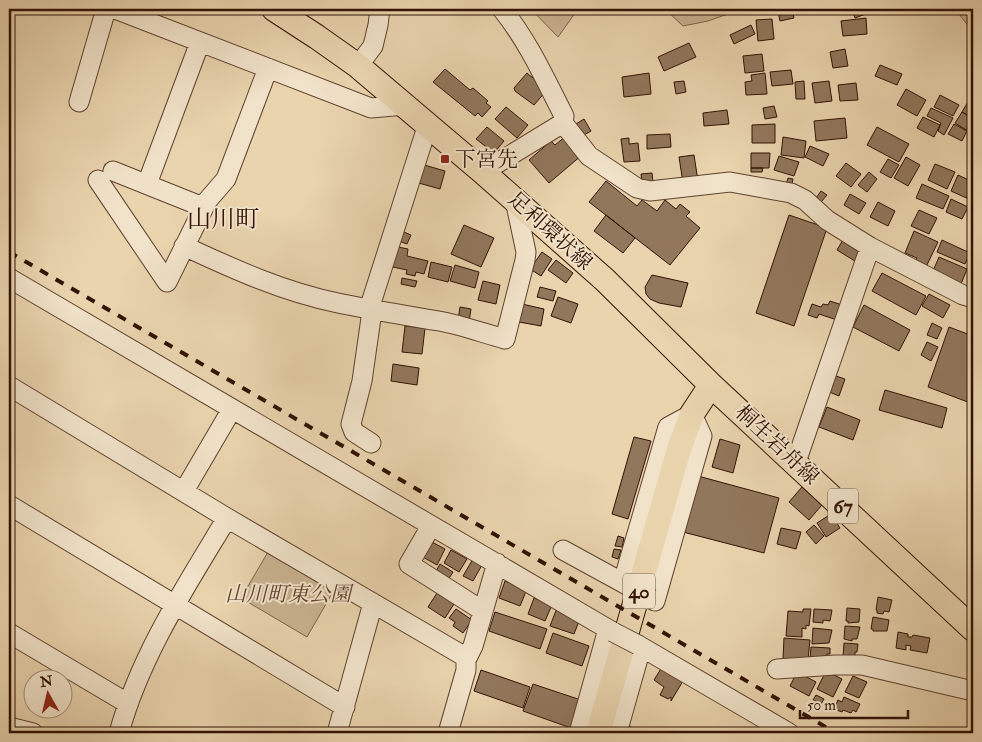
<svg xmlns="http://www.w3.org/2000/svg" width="982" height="742" font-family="'IM FELL Double Pica','Noto Serif JP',serif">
	<rect width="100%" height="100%" fill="#e9d4ae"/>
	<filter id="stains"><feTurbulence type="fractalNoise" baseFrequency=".004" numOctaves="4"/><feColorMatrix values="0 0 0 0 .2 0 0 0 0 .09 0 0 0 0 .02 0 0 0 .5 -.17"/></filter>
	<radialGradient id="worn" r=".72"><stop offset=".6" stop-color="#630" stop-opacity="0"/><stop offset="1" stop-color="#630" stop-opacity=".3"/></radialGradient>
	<path fill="#cab391" stroke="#7e624a" d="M531,9H578L558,37Z
		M665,9H742L708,21L683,26Z
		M955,9H973V32Z
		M268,552L334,590L307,637L241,598Z"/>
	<path fill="#91775c" stroke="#321204" d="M792,9L794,18L780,21L778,11Z
		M852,9H869L871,12L855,18Z
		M866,18L867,34L843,36L841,21Z
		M772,19L774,39L758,41L756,20Z
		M751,25L755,34L734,44L730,35Z
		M689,43L696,57L664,71L658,57Z
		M845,49L848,66L833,68L830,52Z
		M762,54L764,71L745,73L743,56Z
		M880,65L902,74L897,85L875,76Z
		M445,69L470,90L473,88L488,101L486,103L491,107L482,117L478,113L475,116L433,82Z
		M791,70L793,84L772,86L770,72Z
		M527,73L547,90L534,105L515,91L514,88Z
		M649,73L651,94L624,97L622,77Z
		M765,73L767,94L746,95L745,82L752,81L751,75Z
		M684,81L686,92L676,94L674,82Z
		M804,81L805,99H796L795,82Z
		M829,81L832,101L815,103L812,83Z
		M856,83L858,100L840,101L838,85Z
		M906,89L926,100L917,116L897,105Z
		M940,95L959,105L953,116L934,107Z
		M969,100L973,102V118L962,112Z
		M774,106L777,117L765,119L763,108Z
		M506,107L528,125L517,138L495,119Z
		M931,108L953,118L944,135L938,131L941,123L927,116Z
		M727,110L729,124L704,126L703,113Z
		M962,112L973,119V123L968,131L955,123Z
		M923,117L940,125L934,137L917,128Z
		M845,118L847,138L816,141L814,121Z
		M584,119L591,131L584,135L576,124Z
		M775,124V143H752V125Z
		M954,124L967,131L962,141L948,134Z
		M487,127L504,141L494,153L476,139Z
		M877,127L909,144L899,162L867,145Z
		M670,134L671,147L647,149V135Z
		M566,136L582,155L549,183L529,160L551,141L555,145Z
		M783,137L806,141L804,158L781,155Z
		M629,138V144L638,143L640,161L624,162L621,139Z
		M810,146L829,154L823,166L805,157Z
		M751,153H770L769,168H751Z
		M694,155L698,181L683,183L679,157Z
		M779,156L799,162L794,176L774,170Z
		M906,157L920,165L908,186L894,178Z
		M888,159L899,165L891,178L880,172Z
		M846,163L861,174L851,187L836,176Z
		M421,164L445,171L440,189L415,182Z
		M935,164L955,172L947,189L928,180Z
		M751,168H763L762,172H751Z
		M869,172L877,179L867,192L858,185Z
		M652,173L653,182L642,183L641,174Z
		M958,175L973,182V201L951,191Z
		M788,178L793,179L791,187L786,185Z
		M606,181L637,206L642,200L657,211L665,200L676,209L680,204L690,212L686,216L700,228L670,265L589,202Z
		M922,184L949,196L943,209L916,198Z
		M821,191L827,195L821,202L816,198Z
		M850,194L866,203L859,214L844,205Z
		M951,199L968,207L962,219L946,212Z
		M878,202L895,211L888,226L870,217Z
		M919,210L937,218L929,234L911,226Z
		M606,215L635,238L623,253L594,231Z
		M789,215L827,228L794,326L756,313Z
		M464,225L494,238L481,267L451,254Z
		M397,229L411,235L407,244L393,239Z
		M914,231L938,242L926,267L915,262L917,258L905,253Z
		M844,238L865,251L858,263L837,250Z
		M942,240L970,253L965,264L937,252Z
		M398,247L408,249L407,256L428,261L424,274L416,272L415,276L406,274L407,270L388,266L391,252L397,253Z
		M542,252L552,259L541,276L530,269Z
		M939,257L967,269L961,284L933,271Z
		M556,260L573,273L566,283L548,270Z
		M431,262L452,267L448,282L428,277Z
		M455,265L479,272L475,288L450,281Z
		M882,273L926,296L916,315L872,291Z
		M652,275L688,283L681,307L659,303L650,299L646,294L645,287Z
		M402,278L417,281L415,287L401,284Z
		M483,281L500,285L496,304L478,300Z
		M540,287L556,291L553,301L537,297Z
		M929,294L950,305L943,318L922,306Z
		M558,297L578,304L571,323L551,316Z
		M830,301L842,305L837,320L819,314L817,318L808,315L812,304L821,307L823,304L828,305Z
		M522,304L544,309L541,326L519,322Z
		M864,305L910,330L899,351L853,327Z
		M460,307L471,309L469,322L458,320Z
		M932,323L942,328L937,339L927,335Z
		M405,326L425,328L422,354L402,352Z
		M949,327L973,336V404L928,387Z
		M927,342L938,347L931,361L921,355Z
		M393,364L419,368L417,385L391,381Z
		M833,375L845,379L839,396L827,391Z
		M885,390L947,408L942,428L879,410Z
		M827,407L860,420L853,440L819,427Z
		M634,437L651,441L628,519L612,514Z
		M720,439L740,445L733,473L712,467Z
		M698,476L779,498L764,553L683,532Z
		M802,487L822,505L809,520L789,502Z
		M831,514L840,528L826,537L817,523Z
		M814,525L824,536L816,544L806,532Z
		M781,528L801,532L796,549L777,544Z
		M618,536L624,538L622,547L615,546Z
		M430,541L445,549L437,565L421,556Z
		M614,549L621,550L618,559L612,557Z
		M451,550L467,559L459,572L444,563Z
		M473,559L482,565L473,581L463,576Z
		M440,564L453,572L448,580L435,573Z
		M505,581L527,589L520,606L499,598Z
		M437,593L454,604L445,618L428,607Z
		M878,597L892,600L889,612L884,611L883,614L877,613V610H876Z
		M534,598L552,605L545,621L528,614Z
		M557,608L581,616L574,634L550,626Z
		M847,608L860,609L859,622L848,623V621H846Z
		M456,609L472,620L463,633L453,626L455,622L449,618Z
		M803,609H811L809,626L806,625V629L802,628V637L786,636L788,611L803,612Z
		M814,609L832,610L830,621L823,620V623L813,622Z
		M495,612L547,629L540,649L489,631Z
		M873,617L889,620L887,631H873V629H871Z
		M845,626L860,627L857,639H852V641L844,639Z
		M813,628L832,630L829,643L812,644Z
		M898,632L908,634V637H912L913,635L930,638L927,653L910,650L911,646L906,645V650L896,648Z
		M553,633L589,646L582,666L546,653Z
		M784,638L810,640L808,660L783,659Z
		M844,643L858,644L857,652H855V656L843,657Z
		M811,647L830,648V654H827L826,659L810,660Z
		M662,667L683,681L671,701V697L668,699L660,695L664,687L654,680Z
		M481,670L530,687L523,708L474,691Z
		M826,671L842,679L833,697L817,689Z
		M801,674L816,682L809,696L790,686L795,676L799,678Z
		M853,676L867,682L859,698L845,692Z
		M533,684L581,700L571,728L523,711Z
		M816,695L824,699L821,704L813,700Z
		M844,697L860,704L856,712L853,710L851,713L843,710L842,712L834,709L838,700L842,702Z
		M628,726L646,733H626Z"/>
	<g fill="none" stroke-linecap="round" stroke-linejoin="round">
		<defs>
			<path id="minor" d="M115,9L371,108L405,105
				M502,9C528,41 545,79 564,116L563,123
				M358,66L373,46L378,25L380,9
				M79,102L106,9
				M113,171L203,207
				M483,172L563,123L589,156L637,188L650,191L730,182L791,193L805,200L827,220L870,247L963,295L973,298
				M98,180L167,282
				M147,184L200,42
				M184,246C233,269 284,292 338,303C371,310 405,315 439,321C461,325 483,333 505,339L525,260L526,252L515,200
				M9,278L613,632
				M167,282L207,201L226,179L268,68
				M9,386L227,518L462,655L466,660V670L448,733
				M371,443L354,432L351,424L362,381L371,318V303L428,124
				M796,462L870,247
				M184,491L232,409
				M9,505L345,707
				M431,526L409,564L483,611
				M563,550L627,585
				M623,582L668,427L692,414L702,436L655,601L651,599
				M9,633L127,703
				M638,645L789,733
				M466,660L473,646L497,563
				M777,669L835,665H862L973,691
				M9,727L33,733
				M119,733C140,656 186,586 227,518
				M337,733L373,603
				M579,733L608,629
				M617,733L641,648"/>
			<path id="major" d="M274,9L317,37L358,66L483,172L605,280L711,385L973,629
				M598,733L679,449L692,414L711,385"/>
		</defs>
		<use href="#minor" stroke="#60422e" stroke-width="21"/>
		<use href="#major" stroke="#321204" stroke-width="26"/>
		<use href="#minor" stroke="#f1e3ca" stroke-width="19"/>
		<use href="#major" stroke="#e9d4ae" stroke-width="24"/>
		<path stroke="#321204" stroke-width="4" stroke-dasharray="9 9" stroke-linecap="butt" d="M9,252L836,733"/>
		<defs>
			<path id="minor-bridge" d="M627,585L651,599
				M613,632L638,645"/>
		</defs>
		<use href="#minor-bridge" stroke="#60422e" stroke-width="21" stroke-linecap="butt"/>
		<use href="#minor-bridge" stroke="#f1e3ca" stroke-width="19"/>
	</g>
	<rect fill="#8f2418" stroke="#f1e3ca" stroke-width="2" x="440" y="154" width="10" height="10" rx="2.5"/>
	<g text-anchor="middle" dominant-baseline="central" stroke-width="4" stroke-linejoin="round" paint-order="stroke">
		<g fill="#f1e3ca" stroke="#6b513f" stroke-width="1">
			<rect x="828" y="488.5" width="30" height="35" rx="4"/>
			<rect x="623" y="573.5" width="32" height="35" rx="4"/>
		</g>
		<g font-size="20" font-weight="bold" fill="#321204">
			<text x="843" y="506">67</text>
			<text x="639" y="591">40</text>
		</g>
		<g font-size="21" fill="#321204" stroke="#f1e3ca" text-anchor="start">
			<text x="455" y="159">下宮先</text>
		</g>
		<g font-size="21" fill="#321204" stroke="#f1e3ca">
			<text transform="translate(550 231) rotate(42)">足利環状線</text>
			<text transform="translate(777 445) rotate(43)">桐生岩舟線</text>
		</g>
		<g font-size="21" font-style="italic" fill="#60422e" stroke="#f1e3ca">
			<text x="288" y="594">山川町東公園</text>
		</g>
		<g font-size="24" fill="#321204" stroke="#f1e3ca">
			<text x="223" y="219">山川町</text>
		</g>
	</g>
	<rect width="982" height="742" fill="none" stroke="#e9d4ae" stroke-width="30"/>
	<rect x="10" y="10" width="962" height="722" fill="none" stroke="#321204" stroke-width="2.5"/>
	<rect x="15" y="15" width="952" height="712" fill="none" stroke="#321204"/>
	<g transform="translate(48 694) rotate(352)"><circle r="24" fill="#f1e3ca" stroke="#a58f7b"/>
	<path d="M0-4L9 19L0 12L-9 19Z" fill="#8f2418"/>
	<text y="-8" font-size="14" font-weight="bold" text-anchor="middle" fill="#321204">N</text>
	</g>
	<path d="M800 710v8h108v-8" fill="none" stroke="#321204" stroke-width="2.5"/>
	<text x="807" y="710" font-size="15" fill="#321204" stroke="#f1e3ca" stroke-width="4" paint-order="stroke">50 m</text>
	<rect width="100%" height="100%" filter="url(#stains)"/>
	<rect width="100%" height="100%" fill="url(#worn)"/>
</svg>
